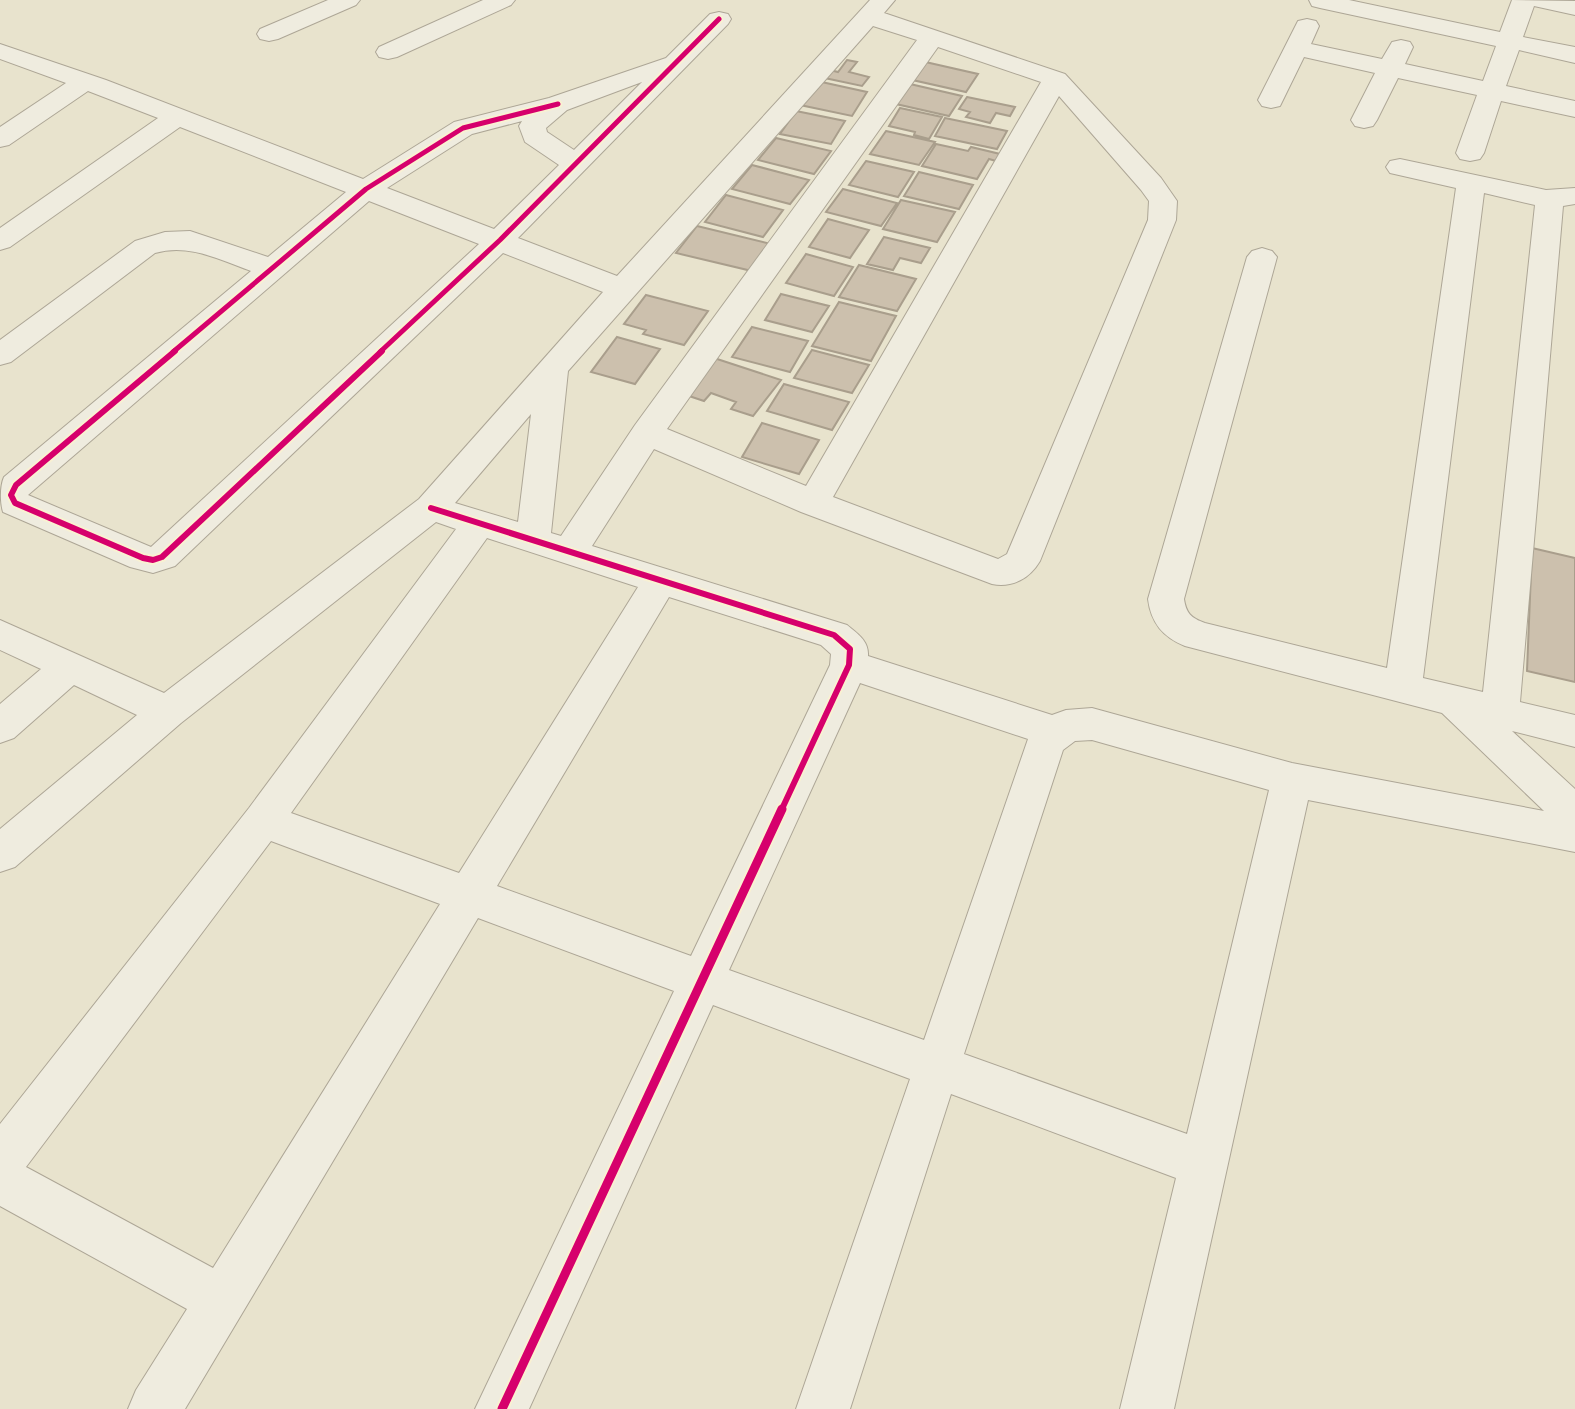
<svg xmlns="http://www.w3.org/2000/svg" width="1575" height="1409" font-family="Literata,serif">
	<rect width="100%" height="100%" fill="#e8e3cd"/>
	<path fill="#ccc0ad" stroke="#a99e8c" stroke-width="2" d="M847,60L857,62L849,72L869,77L862,86L820,77L826,69L838,72Z
		M921,61L978,74L966,92L908,79Z
		M817,81L867,92L852,116L800,105Z
		M910,84L962,96L949,116L896,104Z
		M967,97L1015,107L1010,116L996,113L990,123L966,117L970,112L959,109Z
		M900,108L942,117L929,139L914,135L915,132L889,126Z
		M796,111L845,121L831,144L780,134Z
		M945,118L1007,131L997,149L935,136Z
		M886,131L935,142L919,165L870,154Z
		M776,138L831,151L814,174L758,160Z
		M936,144L968,151L971,147L1000,154L996,161L989,159L977,179L922,166Z
		M866,161L914,172L898,197L849,185Z
		M752,165L809,180L790,204L732,189Z
		M919,172L973,185L959,209L904,196Z
		M843,189L897,203L881,226L826,212Z
		M726,195L783,210L763,237L705,222Z
		M901,200L955,212L937,242L883,229Z
		M828,219L869,230L850,258L809,247Z
		M697,226L771,244L752,271L676,253Z
		M884,237L930,248L921,263L900,258L893,270L867,264Z
		M806,254L853,267L834,296L786,283Z
		M859,265L916,279L897,311L839,297Z
		M781,294L829,306L812,332L765,320Z
		M646,295L708,311L684,345L643,334L646,330L624,324Z
		M839,302L896,316L871,361L812,346Z
		M752,327L808,341L790,372L732,357Z
		M617,337L660,349L635,384L591,372Z
		M812,350L869,365L852,393L794,378Z
		M714,358L781,380L753,416L731,409L736,402L711,393L704,401L683,394Z
		M784,384L849,402L832,430L767,411Z
		M762,423L819,440L799,474L742,457Z
		M1532,548L1575,558V682L1527,671Z"/>
	<g fill="none" stroke-linecap="round" stroke-linejoin="round">
		<defs>
			<path id="minor" d="M328,0H360L356,5L278,39L269,41L260,39L257,34L260,29Z
				M483,0H515L511,5L397,57L388,59L379,57L376,52L379,47Z
				M870,0H895L884,13L1065,74L1161,178L1177,201L1176,220L1040,561C1030,578 1013,588 992,584L801,512L654,449L592,546L847,625C858,634 869,641 868,656L1052,715L1066,710L1092,708L1292,763L1544,811L1442,713L1185,646C1163,637 1151,623 1148,599L1247,257L1252,251L1262,248L1272,251L1277,257L1184,599C1186,613 1191,618 1205,623L1387,668L1456,188L1390,173L1386,167L1390,161L1400,159L1546,190L1575,188V204L1563,206L1520,702L1575,715V747L1512,731L1575,789V852L1308,800L1174,1409H1120L1176,1178L951,1094L850,1409H796L910,1079L713,1005L529,1409H475L674,991L478,918L185,1409H128L136,1390L187,1309L0,1206V1124L249,808L456,529L436,522L181,723L15,867L0,872V829L137,715L74,685L14,738L0,743V704L41,669L0,650V620L164,693L419,499L603,292L503,253L175,566L153,573L130,567L3,512C0,502 0,486 4,477L251,271C220,260 189,243 155,253L11,362L0,365V340L135,241L165,232L190,231L268,257L346,192L180,127L10,247L0,250V228L158,118L88,91L9,145L0,147V127L66,83L0,59V44L106,80L363,179L454,122L549,98L666,58L710,14L719,12L728,14L731,19L728,24L518,238L617,276ZM873,26L917,40L635,425L561,536L551,533L568,371ZM938,47L1041,82L806,486L667,429ZM642,82L574,150L547,132L546,128L567,110ZM1059,96L1141,190L1149,201L1148,220L1007,554L998,559L833,497ZM522,121L519,126L525,142L559,165L494,229L387,188L472,134ZM1484,193L1535,205L1483,692L1423,678ZM369,201L479,244L151,547L28,495ZM531,414L518,522L455,503ZM487,538L638,587L459,873L291,813ZM669,597L821,645L831,654L830,665L691,956L497,886ZM860,683L1028,739L924,1040L729,970ZM1092,740L1269,790L1187,1134L964,1054L1063,750L1075,741ZM271,841L440,904L213,1268L26,1167Z
				M1309,0H1349L1500,32L1512,0L1575,1V15L1534,6L1523,37L1575,47V63L1519,50L1506,86L1575,101V117L1501,101L1484,153L1480,159L1470,161L1460,159L1456,153L1477,95L1398,78L1377,120L1373,126L1364,128L1355,126L1351,120L1375,73L1304,57L1280,106L1271,108L1262,106L1258,100L1298,21L1307,19L1316,21L1319,26L1311,44L1382,59L1392,42L1401,40L1410,42L1413,47L1405,64L1483,81L1496,46L1320,8L1312,6Z"/>
		</defs>
		<use href="#minor" stroke="#ada696" stroke-width="2"/>
		<use href="#minor" fill="#efecdf" fill-rule="evenodd"/>
		<defs>
			<path id="cycleway-far2" d="M173,352L366,189L463,128L558,104
				M380,352L500,240L719,19"/>
			<path id="cycleway-far1" d="M175,351L16,485L11,495L15,503L143,558L153,560L162,557L382,351
				M431,508L834,635L850,649L849,665L781,811"/>
			<path id="cycleway" d="M502,1409L782,809"/>
		</defs>
		<use href="#cycleway-far2" stroke="#f9f1d2" stroke-width="9"/>
		<use href="#cycleway-far1" stroke="#f9f1d2" stroke-width="10"/>
		<use href="#cycleway" stroke="#f9f1d2" stroke-width="13"/>
		<use href="#cycleway-far2" stroke="#d6006c" stroke-width="5"/>
		<use href="#cycleway-far1" stroke="#d6006c" stroke-width="6"/>
		<use href="#cycleway" stroke="#d6006c" stroke-width="9"/>
	</g>
</svg>
